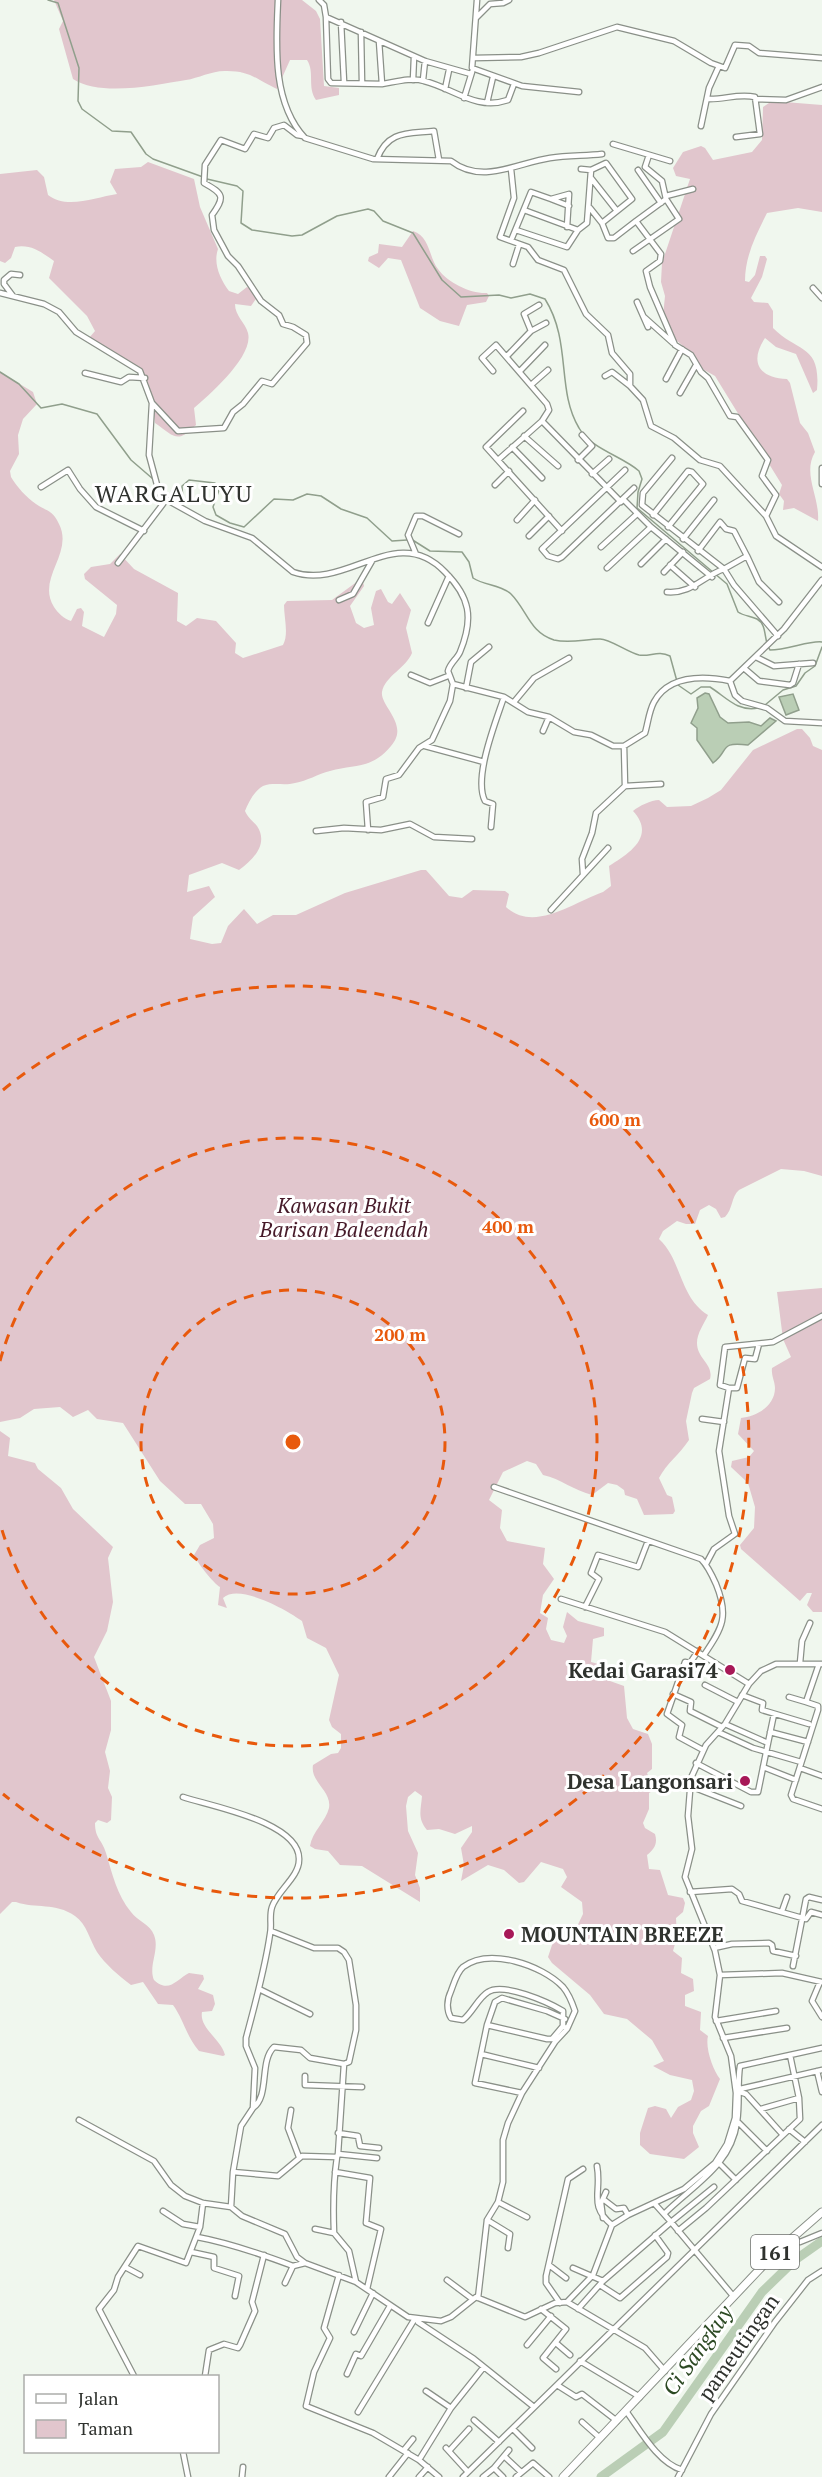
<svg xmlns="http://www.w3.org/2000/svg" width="822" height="2477" font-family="'PT Serif',serif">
	<rect width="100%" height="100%" fill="#f0f7ee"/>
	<path fill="#e1c6cd" d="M54,0H302L316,11L320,19L324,86L339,88V95L316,100C307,87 315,72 307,60H290L277,89C257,80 251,71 227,71C213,70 199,78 186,80C155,85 101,97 73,79L59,29L63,21Z
		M772,101L822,105V212L798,208L767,213C756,235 745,256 745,281L749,282L755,275L760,256H765L767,259L762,277L751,298L754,302L768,303L773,311V328C798,353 821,344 817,390L813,393L796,354L776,347L765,338C749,362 759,378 787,379L790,383L800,423L808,433L815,452C802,474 820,497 818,521L794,508L783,510L784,501L779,494L782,485L715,376L699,367L690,352L669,334L663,316L665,296L661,282L662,263L690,179L676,176L673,168L683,152L701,146L705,148L713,160L752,152L762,140L763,107Z
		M148,162L194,179L200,207L218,249C213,263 220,279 229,291L238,294L247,287L254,290L258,296L251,306L235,304C235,316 245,322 248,333C254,356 209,395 194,408L196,425C177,444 175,437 155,423C150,352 134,373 89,338L95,331L87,316L49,278L54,261C41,252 31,244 15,247L11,258L5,263L0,261V174L37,170L44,177L48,195C67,210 96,197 117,194L110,182L115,169L141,167Z
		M413,231C430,236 429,258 438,269C448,283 471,294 487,293L489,296L486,302L467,305L459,326L440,321L420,308L401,260L388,258L379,268L368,261L369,257L378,253L379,244L402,247Z
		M0,372L33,392L37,404L23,419L18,435L19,454L10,471L11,477C17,487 26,497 36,504C47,512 52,509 59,524C74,554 36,578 54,607C58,613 64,619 71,621L77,609L81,608L84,612L82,626L104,637L116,614L117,605L85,579L84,574L91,567L110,564L120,554L134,569L178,593L177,621L186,626L197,618L216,621L236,643L235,653L243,658L283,645C289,634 284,618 284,605L287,601L332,600L358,581L363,582L364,586L350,606L356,623L364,628L374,625L371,608L376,591L381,589L388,602L392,604L400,593L411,610L406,628L412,653C406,668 385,676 382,692C380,706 410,725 391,746C371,770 354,764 330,771C318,774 307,781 295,783C285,786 273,782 263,786C255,790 248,803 245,811C248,818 253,821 257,826C269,844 253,860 239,870L222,863L189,875L187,892L209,886L215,897L193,917L190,939L212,944L221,943L228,926L244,909L257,924L273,915H296L345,893L421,870H426L449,896L462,898L473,890L505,891L509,894L506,907C534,933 574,902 603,892L611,886L609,866C630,853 656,836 633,811C639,806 651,800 659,800L667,807L691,806L708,798L721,790L753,750L797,729H802L810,738L813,746L822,750V1176L804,1171L781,1169L739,1190C731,1197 733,1209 725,1217L721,1218L716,1209L709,1205L700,1210L695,1224H686L677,1221L663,1231L659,1239C682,1260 679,1297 708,1315C704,1324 697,1333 697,1343C697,1359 714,1364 710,1379L694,1388L692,1393L686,1421L689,1440C679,1455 667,1463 659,1478L667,1495L672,1497L675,1511L673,1514L644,1515L637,1499L625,1495L624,1490L617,1485L608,1483L592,1495C573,1490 561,1479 543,1475L536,1464L527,1461L503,1472L489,1500L502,1510L500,1528L507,1541L545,1548L543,1564L554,1579L543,1595L540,1613L548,1618L546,1629L551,1640L564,1643L567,1636L563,1627L567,1612L578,1621L604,1628V1636L593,1639L591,1662L606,1666L610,1681L624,1686L627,1718L633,1729L648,1734L652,1744V1769L647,1773L649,1778L658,1779L660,1787L649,1793V1809L643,1823L645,1828L655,1834C658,1844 654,1849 647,1855L649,1869L660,1870L668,1895L683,1898L685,1903L683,1912L676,1918L677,1937L673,1951L682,1958L681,1973L693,1979L694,1991L685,1995V2006L701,2012L700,2030L708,2036C705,2048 713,2070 720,2079L709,2106L701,2111L693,2126V2133L699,2147L684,2159L650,2154L640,2145V2133L648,2108L655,2106L666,2109L671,2118L678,2107L691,2100L694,2091L692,2080L670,2075L653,2066L664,2061L652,2040L627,2019L604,2014L590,1995L552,1963L548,1957L554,1939H571L583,1914L582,1902L561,1887L567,1877L563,1869L541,1862L524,1882L519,1883L504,1870L488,1865L461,1881L464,1865L461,1848L472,1832V1826L455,1834L439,1829L427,1830C417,1818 421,1810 422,1796L415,1791L408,1797L406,1806L408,1831L418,1853L415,1875L420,1888V1902L362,1866L340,1865L328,1851L315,1849L310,1846C312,1832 326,1821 329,1808C332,1791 310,1782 313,1765L331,1754L338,1753L341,1748V1734L332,1727L329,1720L339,1675L326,1648L307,1638L302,1621C287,1610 239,1583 223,1598L227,1608L218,1605L220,1587C214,1584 196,1561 194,1555L200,1545L214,1538L213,1524L201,1504H185L160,1481L123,1423L97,1419L88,1410L73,1417L60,1407L34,1409L20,1418L0,1422Z
		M822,1288V1612H813L807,1605L812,1593H807L800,1601L741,1549L740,1545L754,1528L755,1507L748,1483L731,1467L732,1461L749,1457L754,1451L738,1434L741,1418C756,1417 775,1406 775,1388C775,1382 771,1375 772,1368L791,1357L783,1339L777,1292Z
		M0,1431L10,1438L8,1456L35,1463L38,1469L61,1488L73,1509L113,1547L108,1558L113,1602L107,1631L94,1657L111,1701V1730L105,1752L110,1771L108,1788L112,1797L111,1820L107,1823L98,1820L95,1823C95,1839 102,1839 106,1853C112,1873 117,1895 131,1912C137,1921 150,1924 154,1935C160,1950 148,1966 154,1980C169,1994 177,1979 189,1973L203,1975L204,1979L198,1989L213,1995L215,2004L212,2011L202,2012C199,2028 221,2039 225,2055L223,2056L199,2051C186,2036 184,2020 173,2005L158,2004L143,1982L131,1985C119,1976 105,1964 97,1952C90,1941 87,1924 75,1916C55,1902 36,1909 16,1902H12L0,1914Z"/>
	<path fill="#baceb5" stroke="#909f8c" stroke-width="1.5" d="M705,693L709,694L720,717L728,723L749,722L761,726L770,718L776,721L748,745C718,741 730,751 713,763L697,740V728L691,723L698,708L697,698Z
		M793,694L799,710L786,715L779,697Z"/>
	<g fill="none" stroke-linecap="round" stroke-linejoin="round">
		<path stroke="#909f8c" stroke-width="1.5" d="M48,0L58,3L79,68L78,101L82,109L112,131L131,132L146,154L153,159L203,177
			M207,179L237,186L243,191L241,223L252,230L292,236L302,235L337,216L368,209L374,211L383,221L413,233L442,280L461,297L499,295L511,298L530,294L545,299C572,342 556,390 579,428C591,449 622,456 639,471L642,479L638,492L637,508L727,584L738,612C744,616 751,616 757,619C768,625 763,641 770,650C787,650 811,640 822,642
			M0,372L19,384L41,408L62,404L97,414L131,460L153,479
			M171,500H183L182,486L189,480L215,483L219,490L213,507L216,515L230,523L244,527L274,499L293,500L307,494L321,496L341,509L367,518L392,541L407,540
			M411,539L430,551L462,552L469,562L473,578C485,586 500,584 511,594C527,610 530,633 554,640C570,644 585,639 600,639C610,639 627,652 639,655C650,657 658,650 670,656L678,685L691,694L701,687H710C726,697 737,712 758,708
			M765,705L783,690L796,686L805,673L815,666L822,647"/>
		<path stroke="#baceb5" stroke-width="9" d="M601,2477L663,2432L762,2292L795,2260L822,2241"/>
		<defs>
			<path id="street" d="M278,0C276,45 272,103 305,138L373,159L451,161C482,185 517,163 550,158C568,155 585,156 602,154
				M319,0L324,5L326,17L425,61L471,74
				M477,0L472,68L522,86L579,92
				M326,17L328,79L331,83L382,84L379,41
				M476,18L490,4L503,3L509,0
				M341,22L344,82
				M361,32L362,83
				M474,58L521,57L539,53L617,27L674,41L711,63L725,68L735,45L749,46L759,53L822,58
				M413,80L414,57
				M423,80L425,61
				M382,84C395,82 411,77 424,81C453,88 476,111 508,100L514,84
				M445,89L449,70
				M464,98L472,72
				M707,99C724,100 738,93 755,97L760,134L736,137
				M756,99L786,100L822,87
				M487,103L493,77
				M701,126L709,88L719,66
				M613,144L670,161
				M649,155L645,167L662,181L666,199L636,221L661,254L660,261L646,271L650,287L675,345L691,355L701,372L708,378L730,416L737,417L768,460L762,476L776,495L766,516
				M377,159C388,130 408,134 434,131L439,160
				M511,169L514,198L500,237L528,247L538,260L564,270L586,314L608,335L612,353L630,374V386L643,400L651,426L674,438L700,460L720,466L766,516L776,536L822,567
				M581,169L591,170
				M638,170L661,203
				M591,178L617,211
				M666,196L693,189
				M590,208L602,223L608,238H614L636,221
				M524,210L578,230
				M567,227L569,194L551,199L569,206
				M516,230L567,247L578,230L587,223L591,170L606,163L632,199L602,223
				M512,238L531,192L551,199
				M633,251L679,219L666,199
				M513,264L519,245
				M813,288L822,298
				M0,293L44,304L59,312L76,332L140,371L152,403L149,455L160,496L205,521L252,538L293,572C347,591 396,521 445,572C470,597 474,618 460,652C457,659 450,663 448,671L453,684L504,697L528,712L549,717L574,732L591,735L613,746H624L645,733C648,723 649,711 654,702C669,675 704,676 730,681
				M13,296L4,284V280L11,274L20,275
				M637,302L648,327
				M644,317L673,343
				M531,331L524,314L539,305
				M507,356L531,331L546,323
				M493,371L482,358L496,345L547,404L549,410L542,421L498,460
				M520,371L545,345
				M85,373L121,382L129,377L145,378
				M605,376L612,372L630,386
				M666,379L682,349
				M531,385L548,370
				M680,393L696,365
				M152,403L178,431L224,428L233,412L243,404L262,381L272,384L307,343L306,335L293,327L283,324L279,315L261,301L238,266L228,256L214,230L212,215C225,197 224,194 204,183L205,165L221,140L245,149L254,134L268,138L274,128L284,125L297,135L303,136
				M523,411L486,447L562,531
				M542,421L621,502
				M524,436L558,466
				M512,447L542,478
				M672,458L643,493L642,505L724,569
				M578,460L592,446L582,435
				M822,468V484
				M625,470L542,549L548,556L558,559L562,557L634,488
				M592,474L609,459
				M495,485L509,471
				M41,487L68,470L80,489L96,507L144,531
				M624,500L651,527L712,577
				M653,515L688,471L692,472L703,484L668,527
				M517,520L535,500
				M529,536L549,516
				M683,539L714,500
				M601,547L637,514
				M698,551L720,522L726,529L734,531L747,556
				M416,554L408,535L416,516H423L459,534
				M118,563L166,500
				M641,564L666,539
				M670,565L695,587
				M607,568L651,527
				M664,572L683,552
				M822,580L784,629L730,681L735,695L742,701L767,708L785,721L822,723
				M667,592C692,594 703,576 724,569
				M339,600L353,594L372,561
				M428,623L449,576
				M778,636L734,585L724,569L747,556L759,582L779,602
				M756,657L774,666L813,663
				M745,669L759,681L790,685L793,683L799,664
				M411,675L430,683L448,676
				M466,688L471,662L489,647
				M514,702L534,678L569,658
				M543,731L549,717
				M425,746L484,762
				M624,746L625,786L661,784
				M491,827L493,804L485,801C473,778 496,721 504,697
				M368,830L366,802L383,797L386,779L399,775L419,748L432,740L450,701L453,684
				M316,831L344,828L381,830L410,824L434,837L472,839
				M583,874L582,859L592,833L596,813L625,786
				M551,910L608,848
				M729,1388H737L745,1358L755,1359L759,1344
				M702,1419L724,1422
				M494,1487L701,1559C708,1566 712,1575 716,1584C729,1616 723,1627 704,1655
				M706,1564L714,1549L735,1534L729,1516L719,1451L729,1388L720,1385L725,1347L773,1342L822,1316
				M561,1599L665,1632L749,1684
				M585,1607L599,1579L591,1573L598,1555L638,1567L648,1541
				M698,1651L690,1663L685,1662L667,1714L682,1725L679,1737L703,1750
				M800,1663L802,1641L810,1623
				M819,1664L806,1702L818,1706V1710L791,1795L793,1799L822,1809
				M705,1685L738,1702
				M673,1694L691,1702L690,1711L722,1727
				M742,1695L763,1703L762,1710L809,1724
				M789,1697L806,1702
				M718,1732L753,1748L801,1762
				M770,1732L808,1742
				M768,1743L774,1714
				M696,1763L751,1792H758L768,1743L725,1724
				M763,1767L796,1780
				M800,1768L822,1776
				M690,1786L741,1806
				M183,1797C210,1806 301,1822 299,1860C299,1877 277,1891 272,1907C269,1916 272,1926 270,1934C265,1969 255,2004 246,2038V2046L255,2068L253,2108L241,2126L233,2172
				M690,1892L732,1889L739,1894L742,1901L806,1919L811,1912L822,1915
				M782,1911L787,1897
				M271,1931L314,1948H338L344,1952L349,1960L356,2005V2030L349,2062L344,2064L338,2154
				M714,1948L732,1944L769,1943L772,1945L773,1951L796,1956
				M793,1966L806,1899L809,1897L822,1900
				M720,1975L782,1973L822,1982
				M820,1982L812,2001L822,2017
				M259,1989L310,2014
				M716,2021L776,2011
				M487,2025L481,2054L539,2068
				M563,2026L552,2039H547L487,2025L495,2002L502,1998L547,2011L565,2019
				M723,2038L787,2028
				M481,2054L475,2083L522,2093
				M817,2071L822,2092
				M305,2076V2085L362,2087
				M740,2089L822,2070
				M740,2092L746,2094L783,2135
				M253,2108C270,2096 259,2061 274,2047L301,2050L310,2058L344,2064
				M761,2109L799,2098
				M291,2110L288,2128L299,2157
				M79,2120L154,2161L171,2185L185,2196L203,2203L231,2207L242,2216L285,2234L297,2257L305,2263L356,2282L408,2317L441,2321L451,2317L476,2297L525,2317L555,2303L567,2302L645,2348L665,2371
				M737,2121L767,2151
				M789,2129L805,2142
				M338,2133L358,2136L360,2146L379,2148
				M720,2164L736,2180
				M597,2166C602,2193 588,2205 612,2225
				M335,2172L370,2178L366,2223L381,2229L367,2289
				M603,2199L616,2209L624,2208L628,2215
				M498,2202L527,2217
				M654,2203L671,2222L714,2187
				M231,2207L233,2172L278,2176L302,2156L337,2157L338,2154L377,2158
				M163,2211L183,2224L200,2227
				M664,2214C693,2185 731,2166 737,2122C740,2103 737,2084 740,2066L790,2055
				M603,2218L601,2203L606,2192
				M487,2220L510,2234L508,2248
				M315,2229L334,2233C333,2207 333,2184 337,2157
				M678,2231L706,2208L800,2119L799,2098L790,2055L822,2048
				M334,2233L349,2251L356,2282
				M197,2237C230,2243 261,2254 293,2266
				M790,2240L800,2242L822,2233
				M191,2252L214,2257V2268L239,2276L235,2296
				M549,2265L566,2278
				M125,2267L140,2275
				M573,2268L603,2281
				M339,2275L324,2328L330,2338L314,2372L306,2406L373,2433L419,2460L439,2477
				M447,2280L471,2298
				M285,2283L293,2266L305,2263
				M600,2285L620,2298L667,2257L668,2253L655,2235
				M478,2298L487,2220L498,2202L503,2182V2140L508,2123L522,2093L555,2042L567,2029L575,2011C572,2002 569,1994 563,1987C542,1965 489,1947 463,1967C457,1972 454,1983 451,1991C447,1999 446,2010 451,2018L463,2020C473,2012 478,1998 488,1992C503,1982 548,2002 563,2011V2026L567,2029
				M567,2302L593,2275L612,2225L628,2215L684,2189L715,2163L727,2144L735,2118L736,2093L731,2056L715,2017L720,1975L715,1951L685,1877L692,1849L688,1816L691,1778L706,1745L725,1724L749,1684L761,1671L776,1664H822
				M560,2303L546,2283V2276L568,2179L583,2169
				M541,2309L566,2329L543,2358L556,2369
				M578,2309L603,2281L671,2222L734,2297
				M418,2322L474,2359L534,2407
				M354,2332L373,2293
				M556,2343L570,2355
				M527,2345L551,2316
				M580,2361L640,2397
				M347,2374L356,2354L361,2356L390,2306
				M134,2376L99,2309L114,2290L118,2277L138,2246L186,2263L200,2227L203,2203
				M205,2376L209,2350L224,2344L238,2348L240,2345L255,2311L252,2302L264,2255
				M557,2385L576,2397L582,2394L617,2421
				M426,2391L451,2408
				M626,2411C640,2430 658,2463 682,2470
				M358,2412L414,2320
				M474,2420L499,2442
				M582,2422L600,2438
				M513,2429L532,2448
				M446,2448L468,2472
				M404,2450L413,2439
				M449,2451L469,2429
				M183,2452L188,2477
				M504,2456L521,2472
				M419,2460L451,2408L483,2368
				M494,2468L509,2450
				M242,2477L243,2467
				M389,2477L408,2453
				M419,2477L428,2467
				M463,2477L822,2125
				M483,2477L494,2468L503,2477
				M516,2477L533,2463L549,2477
				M678,2477L711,2414L775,2322L808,2280L822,2271"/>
			<path id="primary" d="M563,2477L774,2254L822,2212"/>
		</defs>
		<use href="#street" stroke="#8a9088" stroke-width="7"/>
		<use href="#primary" stroke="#8a9088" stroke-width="9"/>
		<use href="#street" stroke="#fff" stroke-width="4.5"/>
		<use href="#primary" stroke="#fff" stroke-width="7"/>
	</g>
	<g fill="none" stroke="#e8590c" stroke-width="3" stroke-dasharray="10 8">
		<circle cx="293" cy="1442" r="152"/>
		<path d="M0 1361A304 304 0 1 1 0 1523"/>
		<path d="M3 1090A456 456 0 1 1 3 1794"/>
	</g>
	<g fill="#a71857" stroke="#fff" stroke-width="2">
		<circle cx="730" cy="1670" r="6"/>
		<circle cx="745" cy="1781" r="6"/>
		<circle cx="509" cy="1934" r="6"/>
	</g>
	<g text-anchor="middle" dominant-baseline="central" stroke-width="6" stroke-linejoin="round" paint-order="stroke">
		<rect fill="#fff" stroke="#6d706d" stroke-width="1.5" x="751" y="2235" width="48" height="34" rx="4.5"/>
		<g font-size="20" font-weight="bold" fill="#2f322e">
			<text x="775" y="2252">161</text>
		</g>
		<g font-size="21" font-style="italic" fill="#461a29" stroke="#fff">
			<text x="344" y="1205">Kawasan Bukit<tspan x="344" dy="24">Barisan Baleendah</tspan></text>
		</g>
		<g font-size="21" font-weight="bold" fill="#2f322e" stroke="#fff" text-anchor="end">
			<text x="718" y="1670">Kedai Garasi74</text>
			<text x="733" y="1781">Desa Langonsari</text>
			<text x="521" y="1934" text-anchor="start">MOUNTAIN BREEZE</text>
		</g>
		<g font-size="21" fill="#2f322e" stroke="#fff">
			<text transform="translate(738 2347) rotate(-55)">pameutingan</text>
		</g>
		<g font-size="22" font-style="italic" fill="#2c4923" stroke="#fff">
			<text transform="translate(697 2350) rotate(-55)">Ci Sangkuy</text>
		</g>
		<g font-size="24" letter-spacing="1.5" fill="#2f322e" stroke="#fff">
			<text x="174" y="493">WARGALUYU</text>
		</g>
	</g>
	<circle cx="293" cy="1442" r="9" fill="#e8590c" stroke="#fff" stroke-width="3"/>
	<g font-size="18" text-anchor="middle" font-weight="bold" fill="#e8590c" stroke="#fff" stroke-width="6" stroke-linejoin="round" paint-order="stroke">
		<text x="615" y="1126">600 m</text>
		<text x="508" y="1233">400 m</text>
		<text x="400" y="1341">200 m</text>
	</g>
	<rect x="24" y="2375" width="195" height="78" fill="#ffffff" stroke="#acadab" stroke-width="1.5"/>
	<rect x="36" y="2394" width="30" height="9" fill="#ffffff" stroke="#acadab" stroke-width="1.5"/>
	<text x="78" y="2405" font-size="18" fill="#2f322e">Jalan</text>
	<rect x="36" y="2420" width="30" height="18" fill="#e1c6cd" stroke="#acadab" stroke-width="1.5"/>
	<text x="78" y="2435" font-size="18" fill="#2f322e">Taman</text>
</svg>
